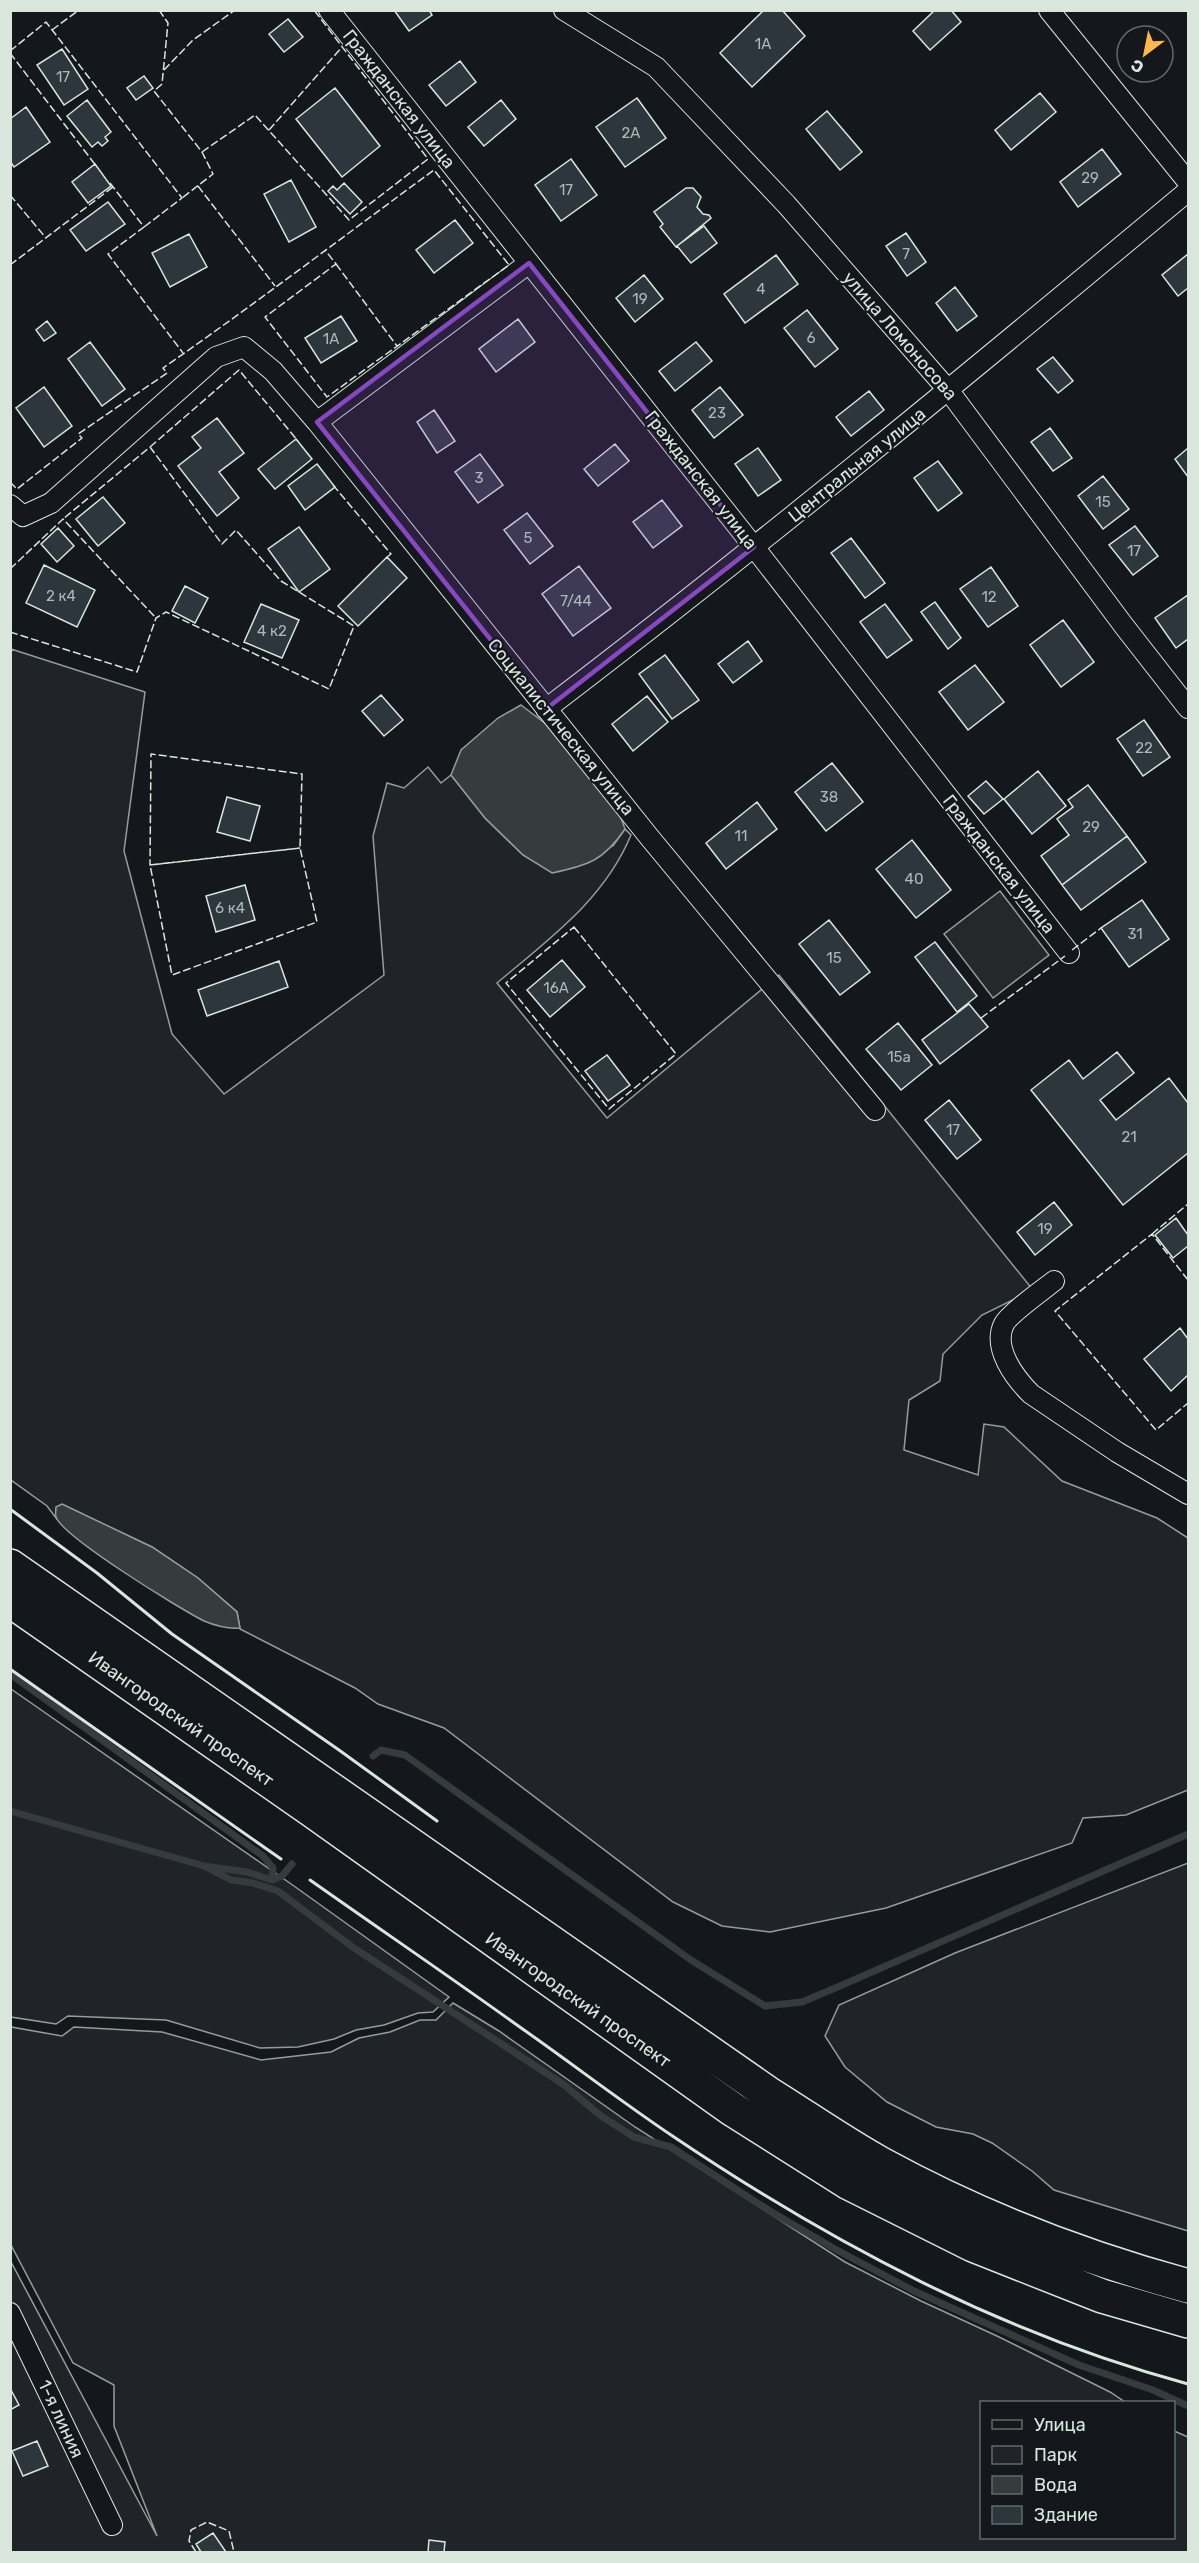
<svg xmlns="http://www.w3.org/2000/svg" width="1199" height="2563" font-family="Rubik,sans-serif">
	<rect width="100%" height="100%" fill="#14181c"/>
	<path fill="#202428" stroke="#939e99" stroke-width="1.5" d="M11,649L145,692L124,851L172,1034L224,1094L384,975L373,836L387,783L404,788L428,767L441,783L451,775L485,818L523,855L552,872L613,846L625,829L631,835C604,900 549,939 497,983L607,1118L779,975L1033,1290L982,1315L943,1354L940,1381L909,1400L904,1450L978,1475L984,1424L1004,1427L1062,1481L1157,1518L1188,1538V1790L1126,1815L1083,1818L1072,1843L886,1908L770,1932L722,1926L673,1902L444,1728L378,1704L355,1688L240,1629L237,1612L198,1578L152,1547L62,1505L56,1508V1518L47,1506L11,1480Z
		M11,1689L294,1886L449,1997L433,2012L418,2013L384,2025L356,2030L334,2039L298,2047L260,2048L166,2020L68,2016L56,2024L11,2017Z
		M1188,1863V2231L1054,2190L1032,2171L992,2143L973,2134L936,2127L887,2102L845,2067L825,2036L839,2005L955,1953Z
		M453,2003L499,2031L635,2127L845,2262L921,2301L997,2336L1110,2392L1125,2402H982V2538H1174V2431L1188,2437V2552H11L10,2260L157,2536L114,2426V2385L73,2363L11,2245V2027L62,2036L74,2027L162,2032L261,2060L331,2052L359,2038L390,2032L420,2020H436Z"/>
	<path fill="#24282b" stroke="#939e99" stroke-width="1.5" d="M1000,891L1049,955L993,998L944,934Z"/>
	<path fill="#363b3e" stroke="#939e99" stroke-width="1.5" d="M521,705L546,724L620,815L625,829C603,861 589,865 552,873L523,855L485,818L451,775L461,750L498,718Z
		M62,1504L152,1547L198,1578L237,1612L240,1628C228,1629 216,1626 204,1621C180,1609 63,1537 56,1517C55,1514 56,1511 56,1507Z"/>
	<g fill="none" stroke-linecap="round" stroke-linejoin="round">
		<path stroke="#363b3e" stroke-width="7" d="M10,1674L263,1856L273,1868L272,1880
			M373,1756L381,1750L405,1755L691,1960L765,2006L802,2002L833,1989L1188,1834
			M10,1811L204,1866L247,1872L272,1880L282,1876L292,1864
			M204,1866L231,1880L253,1883L278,1891L354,1948L563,2084L601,2116L634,2137L671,2147L770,2211L835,2249L914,2291L1079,2365L1153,2390L1188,2406"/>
	</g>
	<path fill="#2c363c" stroke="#d8e6dc" stroke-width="1.5" d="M394,10H429L432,15L409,31Z
		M764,10H782L805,36L752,87L720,53Z
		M935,10H951L961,22L930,50L913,31Z
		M288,19L303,37L284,52L269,34Z
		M62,49L88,89L64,105L37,65Z
		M460,61L476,82L446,106L429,85Z
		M144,76L153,88L136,100L127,88Z
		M335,88L380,146L342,177L296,119Z
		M1040,93L1056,112L1011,150L995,130Z
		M637,98L666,138L625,167L596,127Z
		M87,100L111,132L105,137L108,141L102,146L98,142L92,147L67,116Z
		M501,100L516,119L484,146L468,127Z
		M26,107L50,142L14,167L10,161V119Z
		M827,111L862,152L840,170L806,129Z
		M1102,149L1121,174L1078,207L1060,182Z
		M571,159L597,195L561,221L535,185Z
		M95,164L111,186L88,203L72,182Z
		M291,180L316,227L289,242L264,194Z
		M344,183L362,202L350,214L328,191L333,186L337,190Z
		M686,188H693L701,197L697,207L703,214L709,215L711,218L676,247L660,227L663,224L654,212Z
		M108,202L125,224L86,251L70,230Z
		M455,220L473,243L434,273L416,250Z
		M704,226L717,243L691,263L677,246Z
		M906,233L926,262L907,276L886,246Z
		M189,234L207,267L170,287L152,253Z
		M1188,254V288L1178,296L1162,275Z
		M776,255L798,284L745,323L724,294Z
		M644,275L663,299L635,322L616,298Z
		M955,287L977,316L957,331L936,303Z
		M807,310L838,349L815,367L784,328Z
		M341,316L357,341L321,363L305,338Z
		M518,319L535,342L496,372L479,349Z
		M47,321L56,333L44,341L36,330Z
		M90,342L125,389L102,406L68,359Z
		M696,342L712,361L675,391L659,371Z
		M1053,357L1073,381L1058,393L1037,369Z
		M44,387L72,426L44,447L16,408Z
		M720,387L743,415L714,438L692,410Z
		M869,391L884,410L851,436L836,417Z
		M434,410L455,441L437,453L417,422Z
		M217,418L244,453L219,472L239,498L217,516L178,466L201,448L192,437Z
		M1050,428L1072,458L1053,471L1031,442Z
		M296,439L312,459L275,489L258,469Z
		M615,444L629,461L598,486L584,469Z
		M758,448L781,480L758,496L735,464Z
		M1188,448V477L1175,459Z
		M480,454L503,485L478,503L455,472Z
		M938,461L962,493L938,511L914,478Z
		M317,464L335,487L305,510L288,486Z
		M1103,476L1129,509L1103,529L1078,496Z
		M103,497L125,523L98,546L76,519Z
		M662,500L682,526L653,548L633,522Z
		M527,513L553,546L530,564L504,530Z
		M1135,526L1158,556L1133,575L1109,545Z
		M299,527L330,569L299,592L268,549Z
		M58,528L74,546L57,562L41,544Z
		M851,538L885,583L865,598L831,553Z
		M387,557L407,578L358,626L338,606Z
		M44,565L95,590L77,627L26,603Z
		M579,566L611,608L573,636L542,594Z
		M991,567L1018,606L988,627L960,589Z
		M185,586L208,598L195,623L172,611Z
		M1188,595V639L1176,648L1155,618Z
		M935,602L961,638L948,649L921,612Z
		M261,604L299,620L282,658L244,642Z
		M885,604L912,640L887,658L860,622Z
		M1063,620L1094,662L1061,687L1030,645Z
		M748,641L762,661L733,683L718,664Z
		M665,655L699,700L672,719L639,674Z
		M975,665L1004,702L968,730L939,692Z
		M381,695L403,720L384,736L362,711Z
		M647,696L668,722L633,751L612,724Z
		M1144,720L1170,757L1143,776L1117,739Z
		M832,763L863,802L826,831L795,792Z
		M1038,771L1066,806L1032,834L1004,799Z
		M986,781L1003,799L984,814L968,796Z
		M1088,785L1127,836L1062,885L1041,856L1069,835L1057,819L1073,807L1068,800Z
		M227,797L260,806L250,841L217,832Z
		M757,802L777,829L726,869L706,843Z
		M1127,836L1146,862L1081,910L1062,885Z
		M912,840L951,890L916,918L876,869Z
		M245,885L255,920L216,932L206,896Z
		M1142,900L1169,939L1129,967L1101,928Z
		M829,920L870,972L840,995L799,944Z
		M935,942L977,996L957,1012L915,957Z
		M562,960L585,987L550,1017L527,990Z
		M279,961L288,987L207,1016L198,990Z
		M969,1004L988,1027L940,1064L922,1040Z
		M898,1023L932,1065L901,1090L866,1049Z
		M1117,1052L1134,1073L1100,1100L1116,1120L1169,1078L1188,1103V1153L1123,1205L1031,1090L1069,1060L1083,1079Z
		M607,1055L630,1085L608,1101L585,1071Z
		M949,1100L981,1140L957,1159L925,1120Z
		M1054,1202L1072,1225L1035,1255L1017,1232Z
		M1176,1218L1188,1235V1246L1173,1258L1155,1235Z
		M1180,1328L1188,1339V1375L1171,1391L1144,1359Z
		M10,2388L19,2405L10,2410Z
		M37,2441L48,2466L23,2476L12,2451Z
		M213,2533L226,2552H201L196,2544Z
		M429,2540L445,2542L444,2552H428Z"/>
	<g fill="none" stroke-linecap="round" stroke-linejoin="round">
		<defs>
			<path id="minor" d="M329,10L754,547L1069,953
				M564,10L656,67L786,204L949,391L1124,626L1188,708
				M1049,10L1188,182
				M317,422L529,263
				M10,505L23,516L51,503L216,357L244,347L273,371L317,422L650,838L875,1110
				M546,709C765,542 977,367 1188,191
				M1054,1281C1044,1289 1009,1314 1004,1324C992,1348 1015,1378 1031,1394L1117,1452L1188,1494
				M10,2313L112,2525"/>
			<path id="trunk" d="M10,1566L769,2094C806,2117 843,2143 881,2164C978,2217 1082,2257 1188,2286
				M10,1600L313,1811L732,2109L849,2183L973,2245L1102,2296L1188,2321"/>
		</defs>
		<use href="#minor" stroke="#d8e6dc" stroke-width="22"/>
		<use href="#trunk" stroke="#d8e6dc" stroke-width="36"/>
		<use href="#minor" stroke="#14181c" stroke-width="20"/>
		<use href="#trunk" stroke="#14181c" stroke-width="33"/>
		<path stroke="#d8e6dc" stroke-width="1.5" stroke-dasharray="8 3" stroke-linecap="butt" d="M143,10H150
			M159,10L168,23L162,84L154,91L202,152L213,174L182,198
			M52,30L79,10
			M10,51L46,22L182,198L144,227
			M10,53L97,167
			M164,70L193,40L235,10
			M269,130L342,47
			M202,152L255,115L349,220L428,159L314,10
			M110,183L144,227L108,254L183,353
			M198,186L275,286
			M10,195L46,238
			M336,264L397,346
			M10,265L113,187
			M150,447L239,370L298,441
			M10,482L17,489L82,438L78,434L167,373L163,368C255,304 344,236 434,170L509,265L327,397L265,317L336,264L325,250
			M333,485L391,554L387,557
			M10,569L63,519L156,618
			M10,632L137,672L156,618L166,612L329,689L354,626L281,581L236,530L222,544L150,447L63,519
			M300,848L150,865L172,975L317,922L300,848L302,774L151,754L150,865L300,848
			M574,927L676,1054L609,1109L506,983Z
			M1072,950L1101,928
			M981,1018L1065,956
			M1152,1234L1188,1204
			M1188,1280L1152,1234L1055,1311L1156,1430L1188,1403
			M196,2552L189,2541L191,2530L207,2522L229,2531L234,2552"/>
		<path stroke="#d8e6dc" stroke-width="3" d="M10,1509L97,1573L172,1634L339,1750L437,1821
			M10,1669L281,1859
			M310,1880C381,1930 453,1979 524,2030C574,2065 623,2103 674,2137C833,2244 1003,2334 1188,2384"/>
	</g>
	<path fill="#8948c3" fill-opacity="0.2" stroke="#8948c3" stroke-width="4.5" stroke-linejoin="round" d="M529,263L754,547L546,709L317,422Z"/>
	<g text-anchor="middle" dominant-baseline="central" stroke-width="4.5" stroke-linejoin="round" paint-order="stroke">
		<g font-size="15" fill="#adbab4">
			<text x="763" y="44">1А</text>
			<text x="63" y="77">17</text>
			<text x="631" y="133">2А</text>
			<text x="1090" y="178">29</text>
			<text x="566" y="190">17</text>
			<text x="906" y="254">7</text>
			<text x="761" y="289">4</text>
			<text x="640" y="299">19</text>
			<text x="811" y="338">6</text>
			<text x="331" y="339">1А</text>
			<text x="717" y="413">23</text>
			<text x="479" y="478">3</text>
			<text x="1103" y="502">15</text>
			<text x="528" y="538">5</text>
			<text x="1134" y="551">17</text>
			<text x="61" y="596">2 к4</text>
			<text x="989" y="597">12</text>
			<text x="576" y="601">7/44</text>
			<text x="272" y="631">4 к2</text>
			<text x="1144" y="748">22</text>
			<text x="829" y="797">38</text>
			<text x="1091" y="827">29</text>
			<text x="741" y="836">11</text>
			<text x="914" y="879">40</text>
			<text x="230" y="908">6 к4</text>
			<text x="1135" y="934">31</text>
			<text x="834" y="958">15</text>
			<text x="556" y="988">16А</text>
			<text x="899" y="1057">15а</text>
			<text x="953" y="1130">17</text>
			<text x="1129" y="1137">21</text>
			<text x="1045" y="1229">19</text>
		</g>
		<g font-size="18" fill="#d8e6dc" stroke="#14181c">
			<text transform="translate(399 99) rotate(52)">Гражданская улица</text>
			<text transform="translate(900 336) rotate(49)">улица Ломоносова</text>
			<text transform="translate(857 465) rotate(-39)">Центральная улица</text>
			<text transform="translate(701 480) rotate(52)">Гражданская улица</text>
			<text transform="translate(561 727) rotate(51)">Социалистическая улица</text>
			<text transform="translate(999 864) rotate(52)">Гражданская улица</text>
			<text transform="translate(181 1719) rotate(35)">Ивангородский проспект</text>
			<text transform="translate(578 2000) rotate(35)">Ивангородский проспект</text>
			<text transform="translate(61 2419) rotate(65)">1-я линия</text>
		</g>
	</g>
	<rect width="1199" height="2563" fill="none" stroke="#d8e6dc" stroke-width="24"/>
	<rect x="980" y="2401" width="195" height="138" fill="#14181c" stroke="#626a69" stroke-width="1.5"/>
	<rect x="992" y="2420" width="30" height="9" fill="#14181c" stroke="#626a69" stroke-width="1.5"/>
	<text x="1034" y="2431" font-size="18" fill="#d8e6dc">Улица</text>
	<rect x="992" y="2446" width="30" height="18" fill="#202428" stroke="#626a69" stroke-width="1.5"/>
	<text x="1034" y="2461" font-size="18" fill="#d8e6dc">Парк</text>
	<rect x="992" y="2476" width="30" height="18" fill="#363b3e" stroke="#626a69" stroke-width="1.5"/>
	<text x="1034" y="2491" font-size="18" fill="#d8e6dc">Вода</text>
	<rect x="992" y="2506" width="30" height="18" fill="#2c363c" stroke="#626a69" stroke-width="1.5"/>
	<text x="1034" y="2521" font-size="18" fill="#d8e6dc">Здание</text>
	<g transform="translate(1145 54) rotate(212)"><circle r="28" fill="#14181c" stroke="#626a69" stroke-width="1.5"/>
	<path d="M0-4.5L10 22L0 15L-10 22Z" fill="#ffb74d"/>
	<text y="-9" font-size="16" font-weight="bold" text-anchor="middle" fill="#d8e6dc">С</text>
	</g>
</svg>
